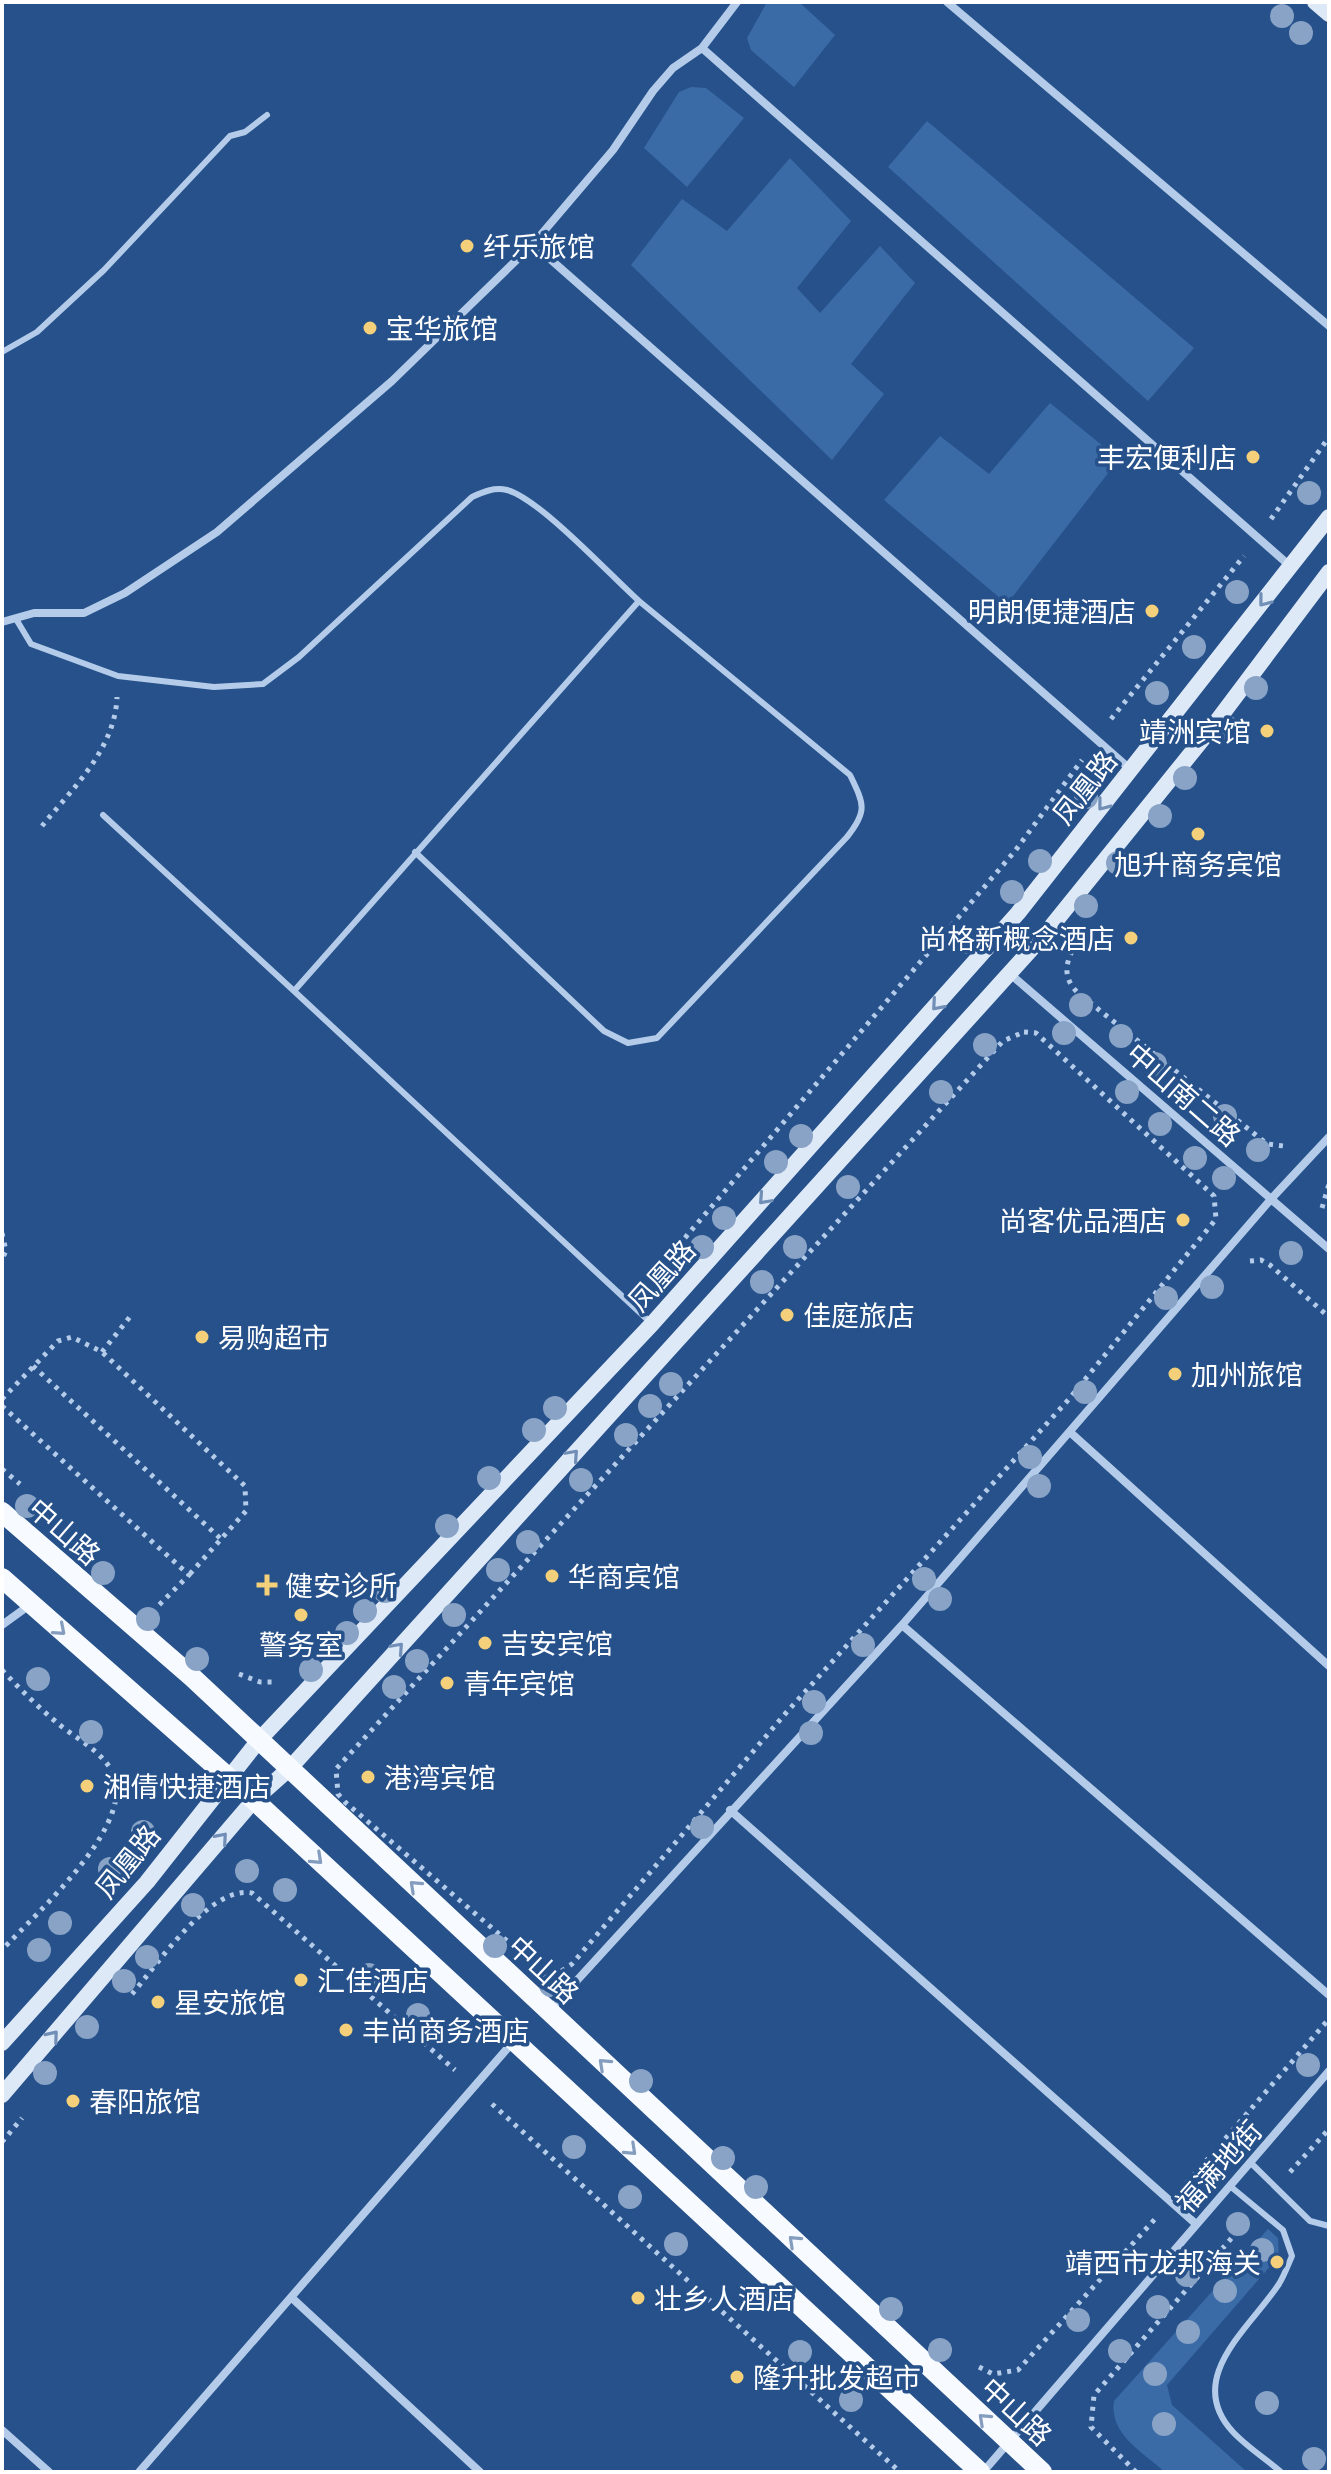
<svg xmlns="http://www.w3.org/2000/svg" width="1331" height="2474" font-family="Commissioner,'Noto Sans SC',sans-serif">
	<rect width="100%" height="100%" fill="#26518a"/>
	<path fill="#3b6ba7" d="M767,2H799L835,35L794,87L751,50L747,38Z
		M691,87L706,88L744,118L687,187L644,148L679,92Z
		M927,121L1194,348L1148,401L888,167Z
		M790,158L851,221L797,288L820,313L880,246L915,283L851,364L884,394L832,460L631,265L682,199L727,231Z
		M1050,403L1119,459L1007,604L884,500L940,436L989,474Z
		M1268,2229L1278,2238L1279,2256L1167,2385L1172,2405L1247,2472H1165C1142,2452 1109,2434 1114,2401Z"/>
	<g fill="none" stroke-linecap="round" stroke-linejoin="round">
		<path stroke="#b4ccea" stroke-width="5" stroke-dasharray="4 6" stroke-linecap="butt" d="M1271,519L1329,437
			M1111,719L1244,556
			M42,826C73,788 115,749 117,697
			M1072,951C1064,968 1065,980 1078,993L1267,1144L1284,1146
			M1024,1032L1036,1033L1214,1196L1216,1219L1069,1399L785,1714L572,1964L560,1972L541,1970L345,1802L338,1794L336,1769L1003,1041Z
			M1322,1208L1329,1184
			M2,1233L6,1251L2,1259
			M672,1253L1015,851L1082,760
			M1250,1261L1261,1260L1270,1265L1329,1317
			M102,1352L133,1313
			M33,1366L221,1539
			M2,1399L58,1341L72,1337L102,1352L245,1486L246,1511L189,1575
			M2,1406L189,1575L159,1605
			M2,1469L20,1484
			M2,1670C19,1688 37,1706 55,1721C72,1736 95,1747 108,1765C148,1816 35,1914 2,1950
			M239,1674L260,1682H275
			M132,1994C158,1964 210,1885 252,1893L455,2070
			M492,2104L900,2472
			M2,2142L22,2118
			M1290,2172L1329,2129
			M1186,2184L1328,2020
			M979,2367L993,2374L1018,2370L1155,2219
			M1136,2472L1091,2427L1094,2395L1244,2224"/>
		<path stroke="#b4ccea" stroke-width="6" d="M2,352L37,332L104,270L230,136L245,132L267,115
			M16,619L31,644L118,676L214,687L263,684L299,657L472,497C483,492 494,487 507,490C539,498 612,577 639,601L294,991L650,1322
			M103,815L294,991
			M415,852L604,1031L628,1043L657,1038L847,837C868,811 864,804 850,775L639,601
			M1252,2164L1310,2221L1329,2226
			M1230,2186L1283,2230L1292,2256C1288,2265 1284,2276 1279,2284C1250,2328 1183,2378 1233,2432C1247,2447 1266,2459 1281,2472"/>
		<path stroke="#b4ccea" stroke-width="8" d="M947,2L1329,326
			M702,48L1290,566
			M533,244L1130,769
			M2,622L34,613H84L125,593L217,532L392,381L533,244L613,150L653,91L673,68L702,48L737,2
			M1009,973L1329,1249
			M1071,1433L1329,1666
			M2,1625L31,1604
			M902,1625L1329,1995
			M730,1810L1196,2224
			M549,2011L902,1625L1272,1198L1329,1137
			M292,2298L480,2472
			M2,2430L49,2472
			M139,2472L513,2042
			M983,2472L1329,2071"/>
		<path stroke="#dee9f8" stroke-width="16" d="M1315,2L1329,14
			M2,2043L147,1882L259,1740L652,1324L1018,913L1329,517
			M2,2095L254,1800L290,1768L1046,933L1214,725L1329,572"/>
		<path stroke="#f7fafe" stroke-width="20" d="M2,1512L192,1677L1042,2472
			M2,1578L254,1800L980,2472"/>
	</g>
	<g fill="#88a3c6">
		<circle cx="1282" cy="16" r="12"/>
		<circle cx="1301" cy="33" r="12"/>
		<circle cx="1309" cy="493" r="12"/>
		<circle cx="1237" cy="592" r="12"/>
		<circle cx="1194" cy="647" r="12"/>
		<circle cx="1256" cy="688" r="12"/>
		<circle cx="1157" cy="693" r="12"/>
		<circle cx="1228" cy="728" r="12"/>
		<circle cx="1185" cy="778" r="12"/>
		<circle cx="1086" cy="797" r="12"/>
		<circle cx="1160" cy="816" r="12"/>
		<circle cx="1040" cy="861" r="12"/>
		<circle cx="1118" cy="863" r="12"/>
		<circle cx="1012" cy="892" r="12"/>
		<circle cx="1086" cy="906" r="12"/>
		<circle cx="965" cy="942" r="12"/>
		<circle cx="1081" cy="1005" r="12"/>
		<circle cx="1064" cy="1033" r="12"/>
		<circle cx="1121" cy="1036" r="12"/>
		<circle cx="985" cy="1045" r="12"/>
		<circle cx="1155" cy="1064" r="12"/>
		<circle cx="941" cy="1092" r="12"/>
		<circle cx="1127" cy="1092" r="12"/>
		<circle cx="1225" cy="1116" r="12"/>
		<circle cx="1160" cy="1124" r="12"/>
		<circle cx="801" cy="1136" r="12"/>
		<circle cx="1258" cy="1150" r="12"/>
		<circle cx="1195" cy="1158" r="12"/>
		<circle cx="776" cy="1162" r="12"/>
		<circle cx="1224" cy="1178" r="12"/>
		<circle cx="848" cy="1187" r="12"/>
		<circle cx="724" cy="1218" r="12"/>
		<circle cx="702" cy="1247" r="12"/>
		<circle cx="795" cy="1247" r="12"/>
		<circle cx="1291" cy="1253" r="12"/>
		<circle cx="762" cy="1282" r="12"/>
		<circle cx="1212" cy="1287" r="12"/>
		<circle cx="1166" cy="1298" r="12"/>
		<circle cx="671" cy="1384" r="12"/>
		<circle cx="1085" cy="1392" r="12"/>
		<circle cx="650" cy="1406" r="12"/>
		<circle cx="555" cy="1408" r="12"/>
		<circle cx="534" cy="1430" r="12"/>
		<circle cx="626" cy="1435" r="12"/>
		<circle cx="1030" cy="1457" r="12"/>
		<circle cx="489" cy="1478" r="12"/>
		<circle cx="581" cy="1480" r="12"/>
		<circle cx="1039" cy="1486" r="12"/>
		<circle cx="27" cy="1506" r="12"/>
		<circle cx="447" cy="1526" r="12"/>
		<circle cx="528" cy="1542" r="12"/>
		<circle cx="498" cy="1570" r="12"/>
		<circle cx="103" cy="1573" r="12"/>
		<circle cx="924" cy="1579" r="12"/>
		<circle cx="385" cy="1591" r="12"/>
		<circle cx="940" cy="1599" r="12"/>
		<circle cx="365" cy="1611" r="12"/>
		<circle cx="454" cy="1615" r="12"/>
		<circle cx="148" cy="1619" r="12"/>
		<circle cx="347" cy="1633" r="12"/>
		<circle cx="863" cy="1645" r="12"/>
		<circle cx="197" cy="1659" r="12"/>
		<circle cx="417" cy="1661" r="12"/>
		<circle cx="311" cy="1670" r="12"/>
		<circle cx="38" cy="1679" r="12"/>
		<circle cx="394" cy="1687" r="12"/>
		<circle cx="814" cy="1702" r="12"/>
		<circle cx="91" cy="1732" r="12"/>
		<circle cx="811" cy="1733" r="12"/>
		<circle cx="702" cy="1827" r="12"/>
		<circle cx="143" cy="1832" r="12"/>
		<circle cx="110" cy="1869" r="12"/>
		<circle cx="247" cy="1871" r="12"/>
		<circle cx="285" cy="1890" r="12"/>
		<circle cx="193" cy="1905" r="12"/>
		<circle cx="60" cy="1923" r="12"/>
		<circle cx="495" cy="1946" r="12"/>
		<circle cx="39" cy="1950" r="12"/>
		<circle cx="147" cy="1957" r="12"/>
		<circle cx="369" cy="1975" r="12"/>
		<circle cx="124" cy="1981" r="12"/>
		<circle cx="551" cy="1985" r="12"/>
		<circle cx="418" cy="2015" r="12"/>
		<circle cx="87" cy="2027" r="12"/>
		<circle cx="1308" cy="2065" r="12"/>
		<circle cx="45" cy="2073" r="12"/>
		<circle cx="641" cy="2081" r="12"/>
		<circle cx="1245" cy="2131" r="12"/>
		<circle cx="574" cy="2147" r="12"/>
		<circle cx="723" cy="2158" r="12"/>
		<circle cx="756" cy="2187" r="12"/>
		<circle cx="630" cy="2197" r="12"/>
		<circle cx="1238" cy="2224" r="12"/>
		<circle cx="676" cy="2244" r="12"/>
		<circle cx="1262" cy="2250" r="12"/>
		<circle cx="1187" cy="2275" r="12"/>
		<circle cx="1225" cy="2291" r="12"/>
		<circle cx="1158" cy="2307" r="12"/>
		<circle cx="891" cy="2309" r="12"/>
		<circle cx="1078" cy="2320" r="12"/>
		<circle cx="1188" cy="2332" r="12"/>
		<circle cx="940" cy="2350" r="12"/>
		<circle cx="1120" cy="2351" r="12"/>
		<circle cx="800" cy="2352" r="12"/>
		<circle cx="1155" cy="2374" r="12"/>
		<circle cx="851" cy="2400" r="12"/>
		<circle cx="1267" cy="2403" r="12"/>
		<circle cx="1164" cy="2424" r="12"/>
		<circle cx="1314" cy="2459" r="12"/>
	</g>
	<defs><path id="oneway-chevron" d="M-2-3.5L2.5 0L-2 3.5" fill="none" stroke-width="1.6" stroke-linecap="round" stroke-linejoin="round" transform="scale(2)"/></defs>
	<g stroke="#708eb6">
		<use href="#oneway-chevron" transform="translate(1264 601) rotate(128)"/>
		<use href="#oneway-chevron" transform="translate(1103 805) rotate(128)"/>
		<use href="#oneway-chevron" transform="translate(937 1005) rotate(131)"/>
		<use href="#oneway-chevron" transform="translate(764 1199) rotate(132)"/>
		<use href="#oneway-chevron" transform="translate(573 1455) rotate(-48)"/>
		<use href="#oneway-chevron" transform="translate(398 1648) rotate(-48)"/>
		<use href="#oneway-chevron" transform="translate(222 1838) rotate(-49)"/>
		<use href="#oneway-chevron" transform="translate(53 2036) rotate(-50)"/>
	</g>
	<g stroke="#849dbe">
		<use href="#oneway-chevron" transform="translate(60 1630) rotate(41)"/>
		<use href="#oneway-chevron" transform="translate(317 1859) rotate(43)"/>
		<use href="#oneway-chevron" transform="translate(415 1886) rotate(-137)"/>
		<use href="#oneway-chevron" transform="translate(604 2064) rotate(-137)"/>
		<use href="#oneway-chevron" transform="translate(631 2150) rotate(43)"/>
		<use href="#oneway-chevron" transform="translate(794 2241) rotate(-137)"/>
		<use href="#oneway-chevron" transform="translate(984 2419) rotate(-137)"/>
	</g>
	<g fill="#f3d079" stroke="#26518a" stroke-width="3">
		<circle cx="467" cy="246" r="8"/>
		<circle cx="370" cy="328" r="8"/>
		<circle cx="1253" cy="457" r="8"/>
		<circle cx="1152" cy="611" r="8"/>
		<circle cx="1267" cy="731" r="8"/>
		<circle cx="1198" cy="834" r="8"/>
		<circle cx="1131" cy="938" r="8"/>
		<circle cx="1183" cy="1220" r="8"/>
		<circle cx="787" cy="1315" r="8"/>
		<circle cx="202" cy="1337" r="8"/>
		<circle cx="1175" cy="1374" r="8"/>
		<circle cx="552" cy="1576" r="8"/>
		<path d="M263 1573h8v8h8v8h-8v8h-8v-8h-8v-8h8z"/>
		<circle cx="301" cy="1615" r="8"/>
		<circle cx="485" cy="1643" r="8"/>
		<circle cx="447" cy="1683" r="8"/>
		<circle cx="368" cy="1777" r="8"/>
		<circle cx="87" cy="1786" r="8"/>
		<circle cx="301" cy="1980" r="8"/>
		<circle cx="158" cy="2002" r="8"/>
		<circle cx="346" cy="2030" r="8"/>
		<circle cx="73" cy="2101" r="8"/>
		<circle cx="1277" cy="2262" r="8"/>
		<circle cx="638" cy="2298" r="8"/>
		<circle cx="737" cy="2377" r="8"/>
	</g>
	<g text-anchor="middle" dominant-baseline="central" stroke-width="7" stroke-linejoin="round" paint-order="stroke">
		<g font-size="28" fill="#fff" stroke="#26518a" text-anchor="start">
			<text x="483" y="246">纤乐旅馆</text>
			<text x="386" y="328">宝华旅馆</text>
			<text x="1237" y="457" text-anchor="end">丰宏便利店</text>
			<text x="1136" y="611" text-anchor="end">明朗便捷酒店</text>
			<text x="1251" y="731" text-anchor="end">靖洲宾馆</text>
			<text x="1198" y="864" text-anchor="middle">旭升商务宾馆</text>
			<text x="1115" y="938" text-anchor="end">尚格新概念酒店</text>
			<text x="1167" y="1220" text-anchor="end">尚客优品酒店</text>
			<text x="803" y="1315">佳庭旅店</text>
			<text x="218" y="1337">易购超市</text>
			<text x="1191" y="1374">加州旅馆</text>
			<text x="568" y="1576">华商宾馆</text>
			<text x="285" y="1585">健安诊所</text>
			<text x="501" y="1643">吉安宾馆</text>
			<text x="301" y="1644" text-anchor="middle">警务室</text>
			<text x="463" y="1683">青年宾馆</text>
			<text x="384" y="1777">港湾宾馆</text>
			<text x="103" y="1786">湘倩快捷酒店</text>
			<text x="317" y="1980">汇佳酒店</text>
			<text x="174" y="2002">星安旅馆</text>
			<text x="362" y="2030">丰尚商务酒店</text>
			<text x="89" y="2101">春阳旅馆</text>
			<text x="1261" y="2262" text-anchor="end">靖西市龙邦海关</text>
			<text x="654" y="2298">壮乡人酒店</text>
			<text x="753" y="2377">隆升批发超市</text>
		</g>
		<g font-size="28" fill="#fff" stroke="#26518a">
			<text transform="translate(1084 787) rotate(-52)">凤凰路</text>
			<text transform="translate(1184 1094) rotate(41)">中山南二路</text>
			<text transform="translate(661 1275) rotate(-48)">凤凰路</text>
			<text transform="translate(65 1531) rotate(41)">中山路</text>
			<text transform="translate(127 1861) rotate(-51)">凤凰路</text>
			<text transform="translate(544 1969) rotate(43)">中山路</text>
			<text transform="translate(1218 2166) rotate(-48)">福满地街</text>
			<text transform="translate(1017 2411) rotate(43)">中山路</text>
		</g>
	</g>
	<rect width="1331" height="2474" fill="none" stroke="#ffffff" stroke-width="8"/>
</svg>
